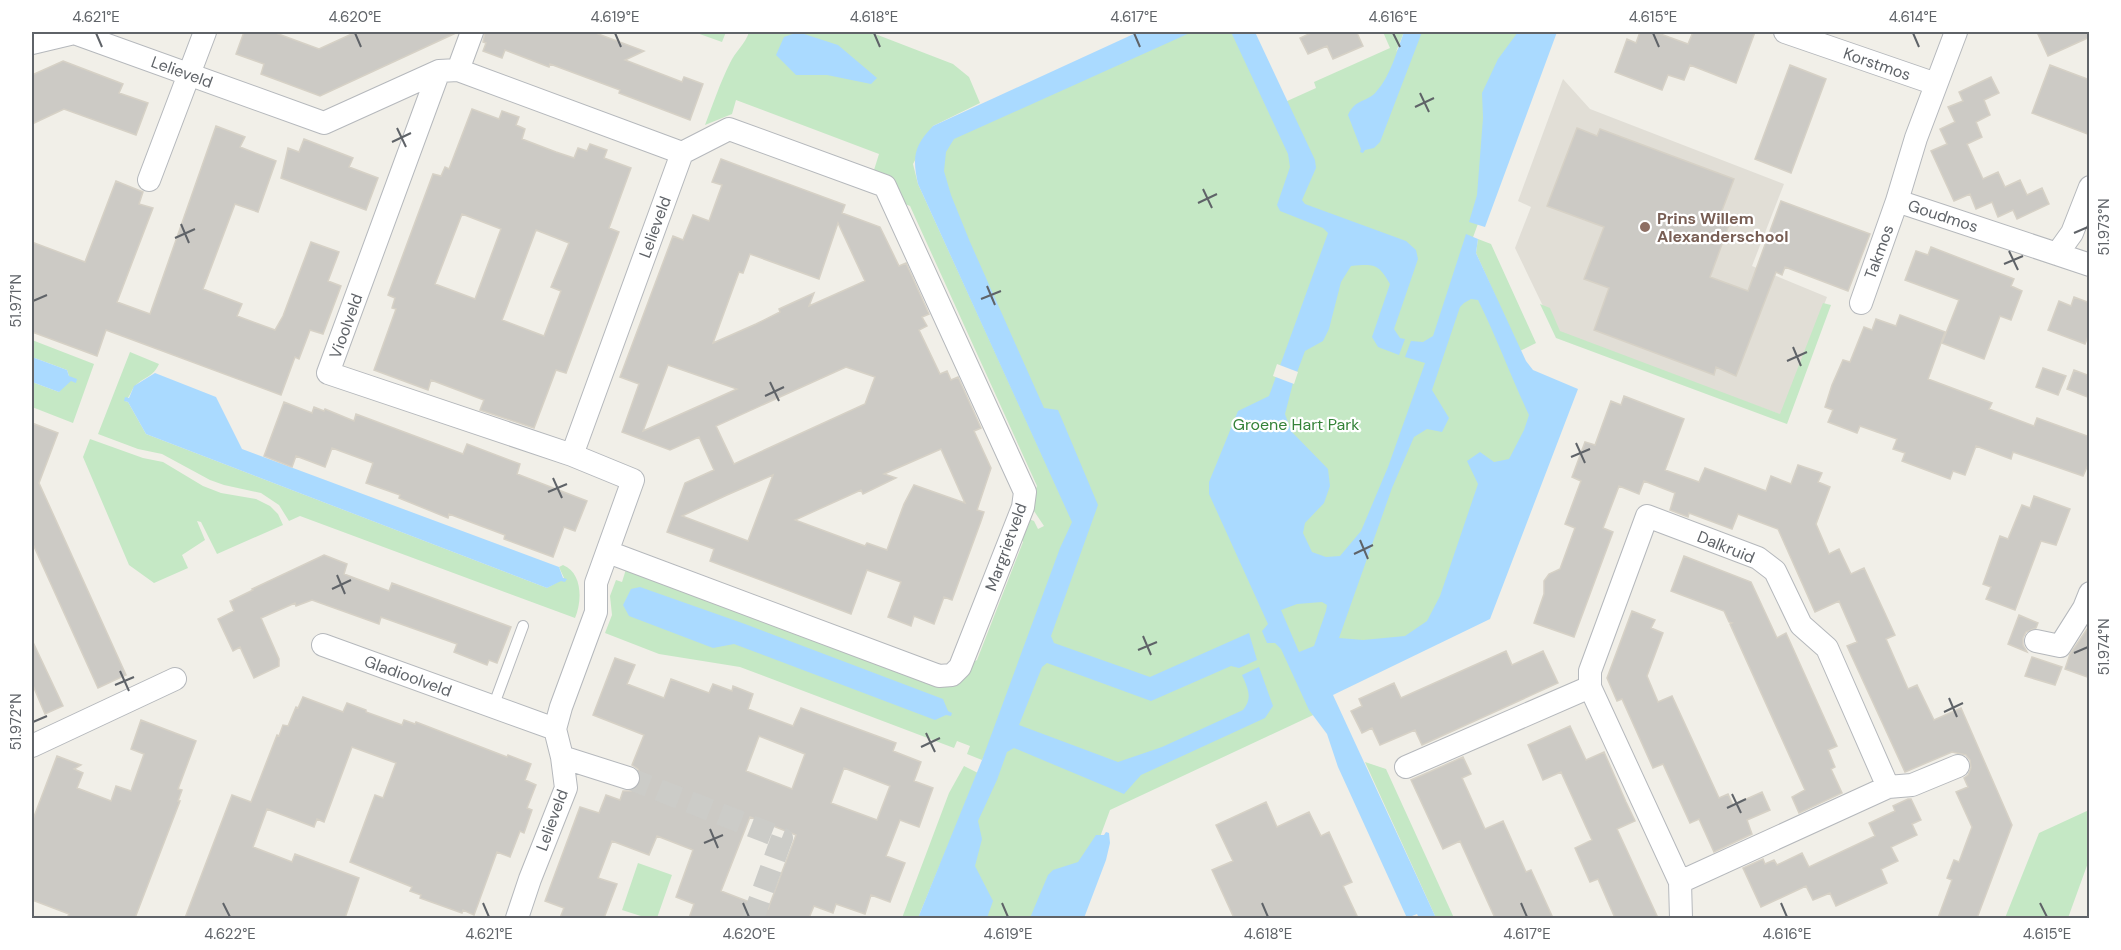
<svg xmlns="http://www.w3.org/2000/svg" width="2121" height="950" font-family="'DM Sans',sans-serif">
	<rect width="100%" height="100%" fill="#f1efe8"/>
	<path fill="#e1ded6" d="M1563,79L1590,109L1784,184L1752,266L1827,297L1782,415L1556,333L1515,248L1531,207L1518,201Z"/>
	<path fill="#c5e8c5" d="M694,32H726L722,42Z
		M749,32H870L953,64L969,77L980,103L933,126L913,164L918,184L1070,516L927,173L939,136L1167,32H1249L1285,102L1316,88L1314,82L1390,48L1383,32H1404L1396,52L1409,32H1548L1468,251L1535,389L1553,406L1475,610L1321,685L1326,709L1110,810L1070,918H930L986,752L982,760L967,754L970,746L957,741L954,748L740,667L659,654L605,633L612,615L610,596L616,580L622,582L627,566L938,682L977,660L1023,542L1019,535L1026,518L1034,521L1038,529L1044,526L1030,505L1037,486L910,206L900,202L874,170L879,154L736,100L732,114L705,125C713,104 720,83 730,63C735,52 746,43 749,32Z
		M1478,239L1491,244L1536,343L1520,351L1476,253Z
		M1823,303L1831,305L1787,424L1556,338L1540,304L1550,308L1560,331L1780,414Z
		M32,340L94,364L73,423L32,407V382L59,392L69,376L67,370L32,357Z
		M130,352L159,364C153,377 146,376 136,385C131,389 131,396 125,401L128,402L146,434L547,588L564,578L559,567L563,565C583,573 582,602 575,618L300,516L289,521L279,505L261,493L224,485L210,480L162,454L138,449L98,434Z
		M90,439L143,458L163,462L203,486L221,493L256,499L270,506L278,514L283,525L217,554L201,522L197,521L205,540L182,555L188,568L154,583L129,565L83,457Z
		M1365,762L1386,769L1454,918H1436Z
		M964,766L978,773L918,918H902L949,793Z
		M2089,810V860L2068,918H2005L2039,833Z
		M638,863L672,875L657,918H647L622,910Z"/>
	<path fill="#aadaff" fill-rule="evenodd" d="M798,32L838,45L877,78L871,84L827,75H796L776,55L784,37Z
		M1138,32H1192L954,139L946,152L944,171L951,195L970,242L1044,408L1058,410L1098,505L1051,636L1054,643L1150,677L1249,633L1257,660L1239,668L1231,666L1151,701L1047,663L1042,667L1019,725L1118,762L1162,747L1243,710C1253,698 1248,689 1242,675L1259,667L1273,706L1265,718L1141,775L1124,794L1014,748L1007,752L997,780L978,821L982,839L975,866L993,901L987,918H918L982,760L1060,548L1072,522L918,184C912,157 914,146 933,126Z
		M1231,32H1255L1315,160L1316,168L1302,200L1305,204L1406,241L1416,250L1418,259L1394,329L1400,338L1405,339L1399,355L1378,347L1372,337L1390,284C1378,263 1374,264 1351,266L1341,282L1329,329L1323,341L1305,351L1293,383L1285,414L1291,431L1328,469L1330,486L1324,503L1305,523L1303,533L1312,552L1326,557L1340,556L1361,531L1388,467L1425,363L1405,357L1411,341L1423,342L1433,336L1466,234L1478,239L1476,253L1526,361L1533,370L1578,389L1490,619L1333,695L1436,918H1419L1417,914L1407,918L1338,767L1327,734L1309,710L1281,649L1275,643H1267L1262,631L1268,624L1209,494V482L1238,411L1269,396L1328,233L1323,228L1280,211L1277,205L1290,167L1288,154ZM1471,299L1478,300C1497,338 1511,377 1529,415L1524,430L1509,459L1494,462L1480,452L1467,461L1478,484L1440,596L1427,621L1405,636L1363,640L1339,638L1392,488L1414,437L1427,429L1442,432L1449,418L1432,390L1460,307L1464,303ZM1322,602L1327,605L1326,611L1314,646L1299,652L1281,610L1297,604Z
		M1404,32H1422L1380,142L1374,148L1365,150L1363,153L1360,152L1361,149L1348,115C1356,98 1366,103 1376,92C1391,75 1396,53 1404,32Z
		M1518,32H1557L1485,227L1469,222L1477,195L1483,118L1482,93L1498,59Z
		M32,357L67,370L69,376L77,379L76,383L71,381L59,392L32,382Z
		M155,373L216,397L242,449L559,567L563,578L567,579L565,582L561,581L547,588L146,434L128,402L124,401L125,397L129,398L134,386Z
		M640,587L745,624L943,699L948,711L952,713L951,716L946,715L935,720L734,644L713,648L629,616L623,605L631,589Z
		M1106,832L1109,833L1110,843L1106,860L1084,918H1030L1048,875L1053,870L1078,862L1096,835H1104Z"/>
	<path fill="#f1efe8" d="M1277,364L1298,372L1294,384L1273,376Z"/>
	<path fill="#cccac5" stroke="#d6d1c6" stroke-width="1.5" fill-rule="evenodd" d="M244,32H273L319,49L356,32H458L320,96L261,74L264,64L236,54Z
		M485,32H593L644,51L625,60L682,82L684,77L703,84L690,120L619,93L620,90L550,64L549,67L505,50L502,58L483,51L486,43L483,42Z
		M1313,32H1359L1357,33L1363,46L1333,59L1327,46L1308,54L1300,38Z
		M1640,32H1655L1688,44L1693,32H1755L1736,83L1690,65L1684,80L1668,75L1662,90L1615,72L1627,39L1636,43Z
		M2037,32H2090V37L2048,56Z
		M63,61L123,84L119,93L148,103L136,135L64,109L32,124V75Z
		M1790,65L1826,79L1791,173L1755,159Z
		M2050,65L2090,80V135L2032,113Z
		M1991,77L1999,93L1984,100L1990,115L1976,122L1982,137L1967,144L1983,179L1998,172L2005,187L2020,180L2027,195L2042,188L2049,204L2017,219L2013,210L1998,217L1992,202L1976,209L1970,194L1954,201L1931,151L1947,144L1940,129L1955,122L1948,107L1963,101L1959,92Z
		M472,109L499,119L502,111L519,117L516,125L525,129L522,139L556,152L574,158L578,148L587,151L590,144L607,150L604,158L631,168L609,228L619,232L566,373L556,370L534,428L480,410L484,400L431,380L428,390L374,370L396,309L392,308L395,298L388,295L391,287L433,174L441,176L445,167L449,169ZM462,214L501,229L475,299L435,284ZM536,230L569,243L551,287L561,291L544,336L502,320Z
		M216,126L245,137L240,147L276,161L258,212L235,204L203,289L242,304L237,316L275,330L283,316L311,242L339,252L328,281L341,286L323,334L310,330L299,359L295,357L281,395L106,330L97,356L32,332V242L85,262L116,181L143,192L139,204L153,208L117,302L150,314Z
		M1577,128L1597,136L1600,129L1734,179L1718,221L1729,225L1710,277L1748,291L1781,201L1870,234L1848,291L1785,267L1782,275L1776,272L1736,376L1716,367L1714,375L1594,330L1609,288L1584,279L1604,227L1547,206Z
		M304,139L353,158L349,167L378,178L366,210L281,178L288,148L299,152Z
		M721,159L845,205L842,213L880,227L899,266L906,263L929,314L922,317L927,326L919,330L940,374L947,371L951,380L958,377L981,428L974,431L991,468L977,510L984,512L981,521L952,600L944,597L934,624L914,616L911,626L888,617L901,582L867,570L851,614L710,561L714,549L667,532L685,483L714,470L699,437L670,450L622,432L639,384L620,377L673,236L683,240L693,215L709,221L722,185L712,182ZM838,223L865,281L809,306L814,293L779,309L780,312L756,324L713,343L739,272L743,273L750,254L819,279ZM668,365L737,389L643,431ZM846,367L875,377L865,404L734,464L716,426ZM941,449L965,503L914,485L904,504L887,550L867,543L865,546L795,520L861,490L863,494L896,478L884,474ZM773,475L748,541L682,516L727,495Z
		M1931,247L2014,279L2011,286L2022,291L2011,320L2000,316L1984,359L1942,343L1959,300L1905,280L1916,251L1928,255Z
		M2074,297L2090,303V331L2085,344L2048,330L2059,301L2071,306Z
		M1900,315L1945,332L1928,379L1992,403L1989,409L2034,426L2037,418L2090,437V460L2083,476L2013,452L2011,459L1976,446L1965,475L1953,471L1950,479L1902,461L1905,453L1893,449L1897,439L1860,426L1857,433L1828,422L1833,410L1825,407L1832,385L1843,360L1850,362L1864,327L1872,330L1876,319L1896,326Z
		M2043,368L2066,376L2058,395L2036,387Z
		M2074,370L2090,376V398L2067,389Z
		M1624,396L1684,419L1665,470L1699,482L1705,468L1766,491L1771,476L1791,484L1798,465L1822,473L1818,482L1830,487L1816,524L1829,554L1839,549L1851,574L1864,568L1895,635L1886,639L1908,689L1917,685L1934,720L1961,708L2012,825L1977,918H1938L1952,880L1947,878L1954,860L1959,862L1972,827L1956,792L1968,787L1964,778L1968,775L1971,768L1970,760L1966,755L1952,752L1905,772L1847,646L1857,642L1839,601L1815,612L1778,529L1738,514L1732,529L1689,513L1688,517L1670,510L1675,493L1644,481L1639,494L1619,486L1603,528L1613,532L1574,637L1534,623L1544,594V581L1549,574L1560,569L1575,528L1565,524L1581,481L1572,477L1585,442L1595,445L1611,401L1621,405Z
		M284,402L312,413L314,407L324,411L325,409L354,421L356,414L463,454L467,444L520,464L517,474L587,501L575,531L564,527L553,557L504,539L505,535L449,514L448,518L399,498L400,495L366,483L373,463L332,448L325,467L296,456L292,467L264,456Z
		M32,423L58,433L39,483L126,675L98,688L32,542Z
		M2034,496L2070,509L2056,545L2041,541L2015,610L1986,599L1991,587L1983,584L2000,536L2008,539L2022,505L2030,508Z
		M324,555L347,564L344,574L389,591L392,583L511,627L497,663L489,660L487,665L454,652L457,644L381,617L379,624L312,600L296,606L295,603L261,618L279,659V666L254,678L240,647L233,651L218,619L234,611L230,601L253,590L252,589Z
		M1684,556L1751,582L1777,638L1786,633L1837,746L1828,750L1835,767L1831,769L1842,793L1799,813L1792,797L1805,790L1730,624L1732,623L1729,622L1724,611L1671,591Z
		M1632,611L1655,620L1651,628L1663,633L1647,676L1658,702L1672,696L1719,798L1728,794L1733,805L1762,792L1770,810L1747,820L1752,834L1714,852L1699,819L1690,823L1663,764L1653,768L1622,699L1617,701L1607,678Z
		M2019,615L2038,623L2036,628L2026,632L2023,638V645L2027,652L2008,644Z
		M2090,625V678L2065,669L2070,654Z
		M32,640L63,706L45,714L32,683Z
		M1506,651L1512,665L1543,651L1558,683L1422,745L1415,730L1380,745L1372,728L1362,733L1351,711L1362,706L1359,699L1394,683L1401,698Z
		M2032,657L2062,667L2055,685L2025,676Z
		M615,658L635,665L627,684L664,698L671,679L709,693L713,684L732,691L733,686L753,694L748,709L793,726L801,708L896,743L893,751L921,762L914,781L933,788L919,827L900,820L886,856L905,863L890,902L871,895L865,914L836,904L833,913L814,906L809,918H689L694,904L676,897L693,850L657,836L649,855L612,841L598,878L617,884L604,918H560L564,908L545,901L580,807L599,813L606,795L620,800L623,791H631L637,788L641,782V775L638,769L632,765L644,735L593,715ZM759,736L805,754L792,789L746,771ZM844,768L890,786L877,820L831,803ZM750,817L796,835L768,909L721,891Z
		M303,697L343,712L347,703L366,710V712L402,725L404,720L415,724L416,722L507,757L508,755L531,764L525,780L536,785L527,808L532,810L524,833L520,831L510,857L497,852L474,915L463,910L462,913L420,898L421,895L410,891L412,887L350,862L375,795L383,798L396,763L352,747L324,822L317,819L314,827L267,809L253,847L292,862L295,854L359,878L345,918H185L232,795L251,802L277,735L279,736L283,725L288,726L296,707L298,708Z
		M141,720L196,741L178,789L182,790L178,801H180L135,918H67L69,914L32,900V822L57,756L81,765L74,769L83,773L77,788L111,801L116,786L131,791L144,754L131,749Z
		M1570,726L1586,760L1604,752L1626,802L1635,821L1617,829L1658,918H1615L1598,879L1590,882L1575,848L1592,840L1561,772L1543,780L1528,745Z
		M1463,757L1471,774L1462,778L1485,829L1503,821L1526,872L1531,870L1553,918H1495L1460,841L1443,849L1411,780Z
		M1908,799H1911L1921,820L1912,824L1917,835L1891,847L1898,861L1881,869L1887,883L1836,906L1830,893L1813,900L1806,886L1761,907L1743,868L1763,859L1765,864L1774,860L1777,865L1802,853L1809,867L1875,836L1869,823L1895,811L1893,806Z
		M1266,802L1277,827L1309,812L1321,836L1329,832L1352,882L1343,886L1358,918H1234L1212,870L1233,861L1216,825Z"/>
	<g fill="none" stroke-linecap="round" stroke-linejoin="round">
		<path stroke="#ccccc8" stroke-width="22" stroke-dasharray="22 11" stroke-linecap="butt" d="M628,778L782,838L753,918"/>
		<defs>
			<path id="lane" d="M493,707L523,626"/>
			<path id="street" d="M1785,32L1936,84
				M1956,32L1916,138L1897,201L2090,265
				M32,43L74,33L324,123L439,71L458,70L682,153L572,455L633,480L596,583V612L561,707L555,729L562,757L566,788L530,879L517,918
				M458,70L472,32
				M439,71L328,373L572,455
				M149,180L205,32
				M2057,254L2072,233L2090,187
				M1861,303L1897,201
				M608,552L939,676L952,675L960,667L1023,507L1025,492L885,186L729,129L682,153
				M2036,641L2060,646L2084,608L2090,593
				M323,645L555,729
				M32,746L175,679
				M562,757L628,778
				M1406,767L1590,687
				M1888,787L1912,785L1958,766
				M1680,882L1888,787L1827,648L1801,625L1775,571L1758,558L1647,516L1590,671V687L1680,882L1681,918"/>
		</defs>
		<use href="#lane" stroke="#b5b8bc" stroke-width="12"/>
		<use href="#street" stroke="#b5b8bc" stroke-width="24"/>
		<use href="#lane" stroke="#fff" stroke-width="10"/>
		<use href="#street" stroke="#fff" stroke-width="22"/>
	</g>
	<path fill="none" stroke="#5f6368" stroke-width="2" d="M96,33L102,47M355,33L361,47M615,33L621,47M874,33L880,47M1134,33L1140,47M1393,33L1400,47M1653,33L1659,47M1913,33L1919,47M1420,93L1429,112M1415,107L1434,98M397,128L406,147M392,142L411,133M1203,189L1212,208M1198,203L1217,194M181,224L189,243M2074,233L2088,227M175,238L195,229M2009,251L2018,270M2004,264L2023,256M987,286L995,305M981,299L1001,291M33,301L47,295M1793,347L1801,366M1787,361L1807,352M770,382L779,401M765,396L784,387M1576,443L1585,463M1571,457L1590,449M553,478L562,498M548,492L567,484M1360,540L1368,559M1354,554L1373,545M337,575L345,594M332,589L351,580M1143,636L1151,655M1138,650L1157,642M2074,653L2088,647M120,671L129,691M115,685L134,677M1949,698L1957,717M1944,712L1963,703M33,722L47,716M926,733L935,752M921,747L940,738M1732,794L1741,813M1727,808L1746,799M710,829L718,848M704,843L723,835M223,903L230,917M483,903L489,917M743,903L749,917M1002,903L1008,917M1262,903L1268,917M1521,903L1527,917M1781,903L1787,917M2040,903L2047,917"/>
	<circle fill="#8d6e63" stroke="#fff" stroke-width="2" cx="1645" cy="227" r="6"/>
	<g text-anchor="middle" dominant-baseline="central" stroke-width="4.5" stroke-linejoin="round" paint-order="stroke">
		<g font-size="16" fill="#5f6368" stroke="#fff">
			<text transform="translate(1877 64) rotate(19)">Korstmos</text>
			<text transform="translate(182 72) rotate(20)">Lelieveld</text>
			<text transform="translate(1943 216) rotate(18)">Goudmos</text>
			<text transform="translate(655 227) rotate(-70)">Lelieveld</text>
			<text transform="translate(1879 252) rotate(-70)">Takmos</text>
			<text transform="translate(346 326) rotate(-70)">Vioolveld</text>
			<text transform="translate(1006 547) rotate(-70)">Margrietveld</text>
			<text transform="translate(1726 547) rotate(22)">Dalkruid</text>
			<text transform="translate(408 676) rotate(20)">Gladioolveld</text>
			<text transform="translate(552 820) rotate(-70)">Lelieveld</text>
		</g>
		<g font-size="16" font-weight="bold" fill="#785e54" stroke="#fff" text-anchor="start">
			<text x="1657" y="218">Prins Willem<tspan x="1657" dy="18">Alexanderschool</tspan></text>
		</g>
		<g font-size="16" fill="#348238" stroke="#fff">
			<text x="1296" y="424">Groene Hart Park</text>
		</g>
	</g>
	<rect width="2121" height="950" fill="none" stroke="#ffffff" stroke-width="66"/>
	<rect x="33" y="33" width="2055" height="884" fill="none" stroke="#5f6368" stroke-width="2"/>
	<g font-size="15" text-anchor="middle" fill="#5f6368">
		<text x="96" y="22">4.621°E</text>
		<text x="355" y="22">4.620°E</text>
		<text x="615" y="22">4.619°E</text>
		<text x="874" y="22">4.618°E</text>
		<text x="1134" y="22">4.617°E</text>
		<text x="1393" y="22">4.616°E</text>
		<text x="1653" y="22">4.615°E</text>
		<text x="1913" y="22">4.614°E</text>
		<text transform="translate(2104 227) rotate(-90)" y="5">51.973°N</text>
		<text transform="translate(16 301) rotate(-90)" y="5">51.971°N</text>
		<text transform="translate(2104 647) rotate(-90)" y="5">51.974°N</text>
		<text transform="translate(16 722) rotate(-90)" y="5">51.972°N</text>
		<text x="230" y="939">4.622°E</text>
		<text x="489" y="939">4.621°E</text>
		<text x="749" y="939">4.620°E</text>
		<text x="1008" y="939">4.619°E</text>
		<text x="1268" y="939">4.618°E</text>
		<text x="1527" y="939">4.617°E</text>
		<text x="1787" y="939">4.616°E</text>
		<text x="2047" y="939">4.615°E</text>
	</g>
</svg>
